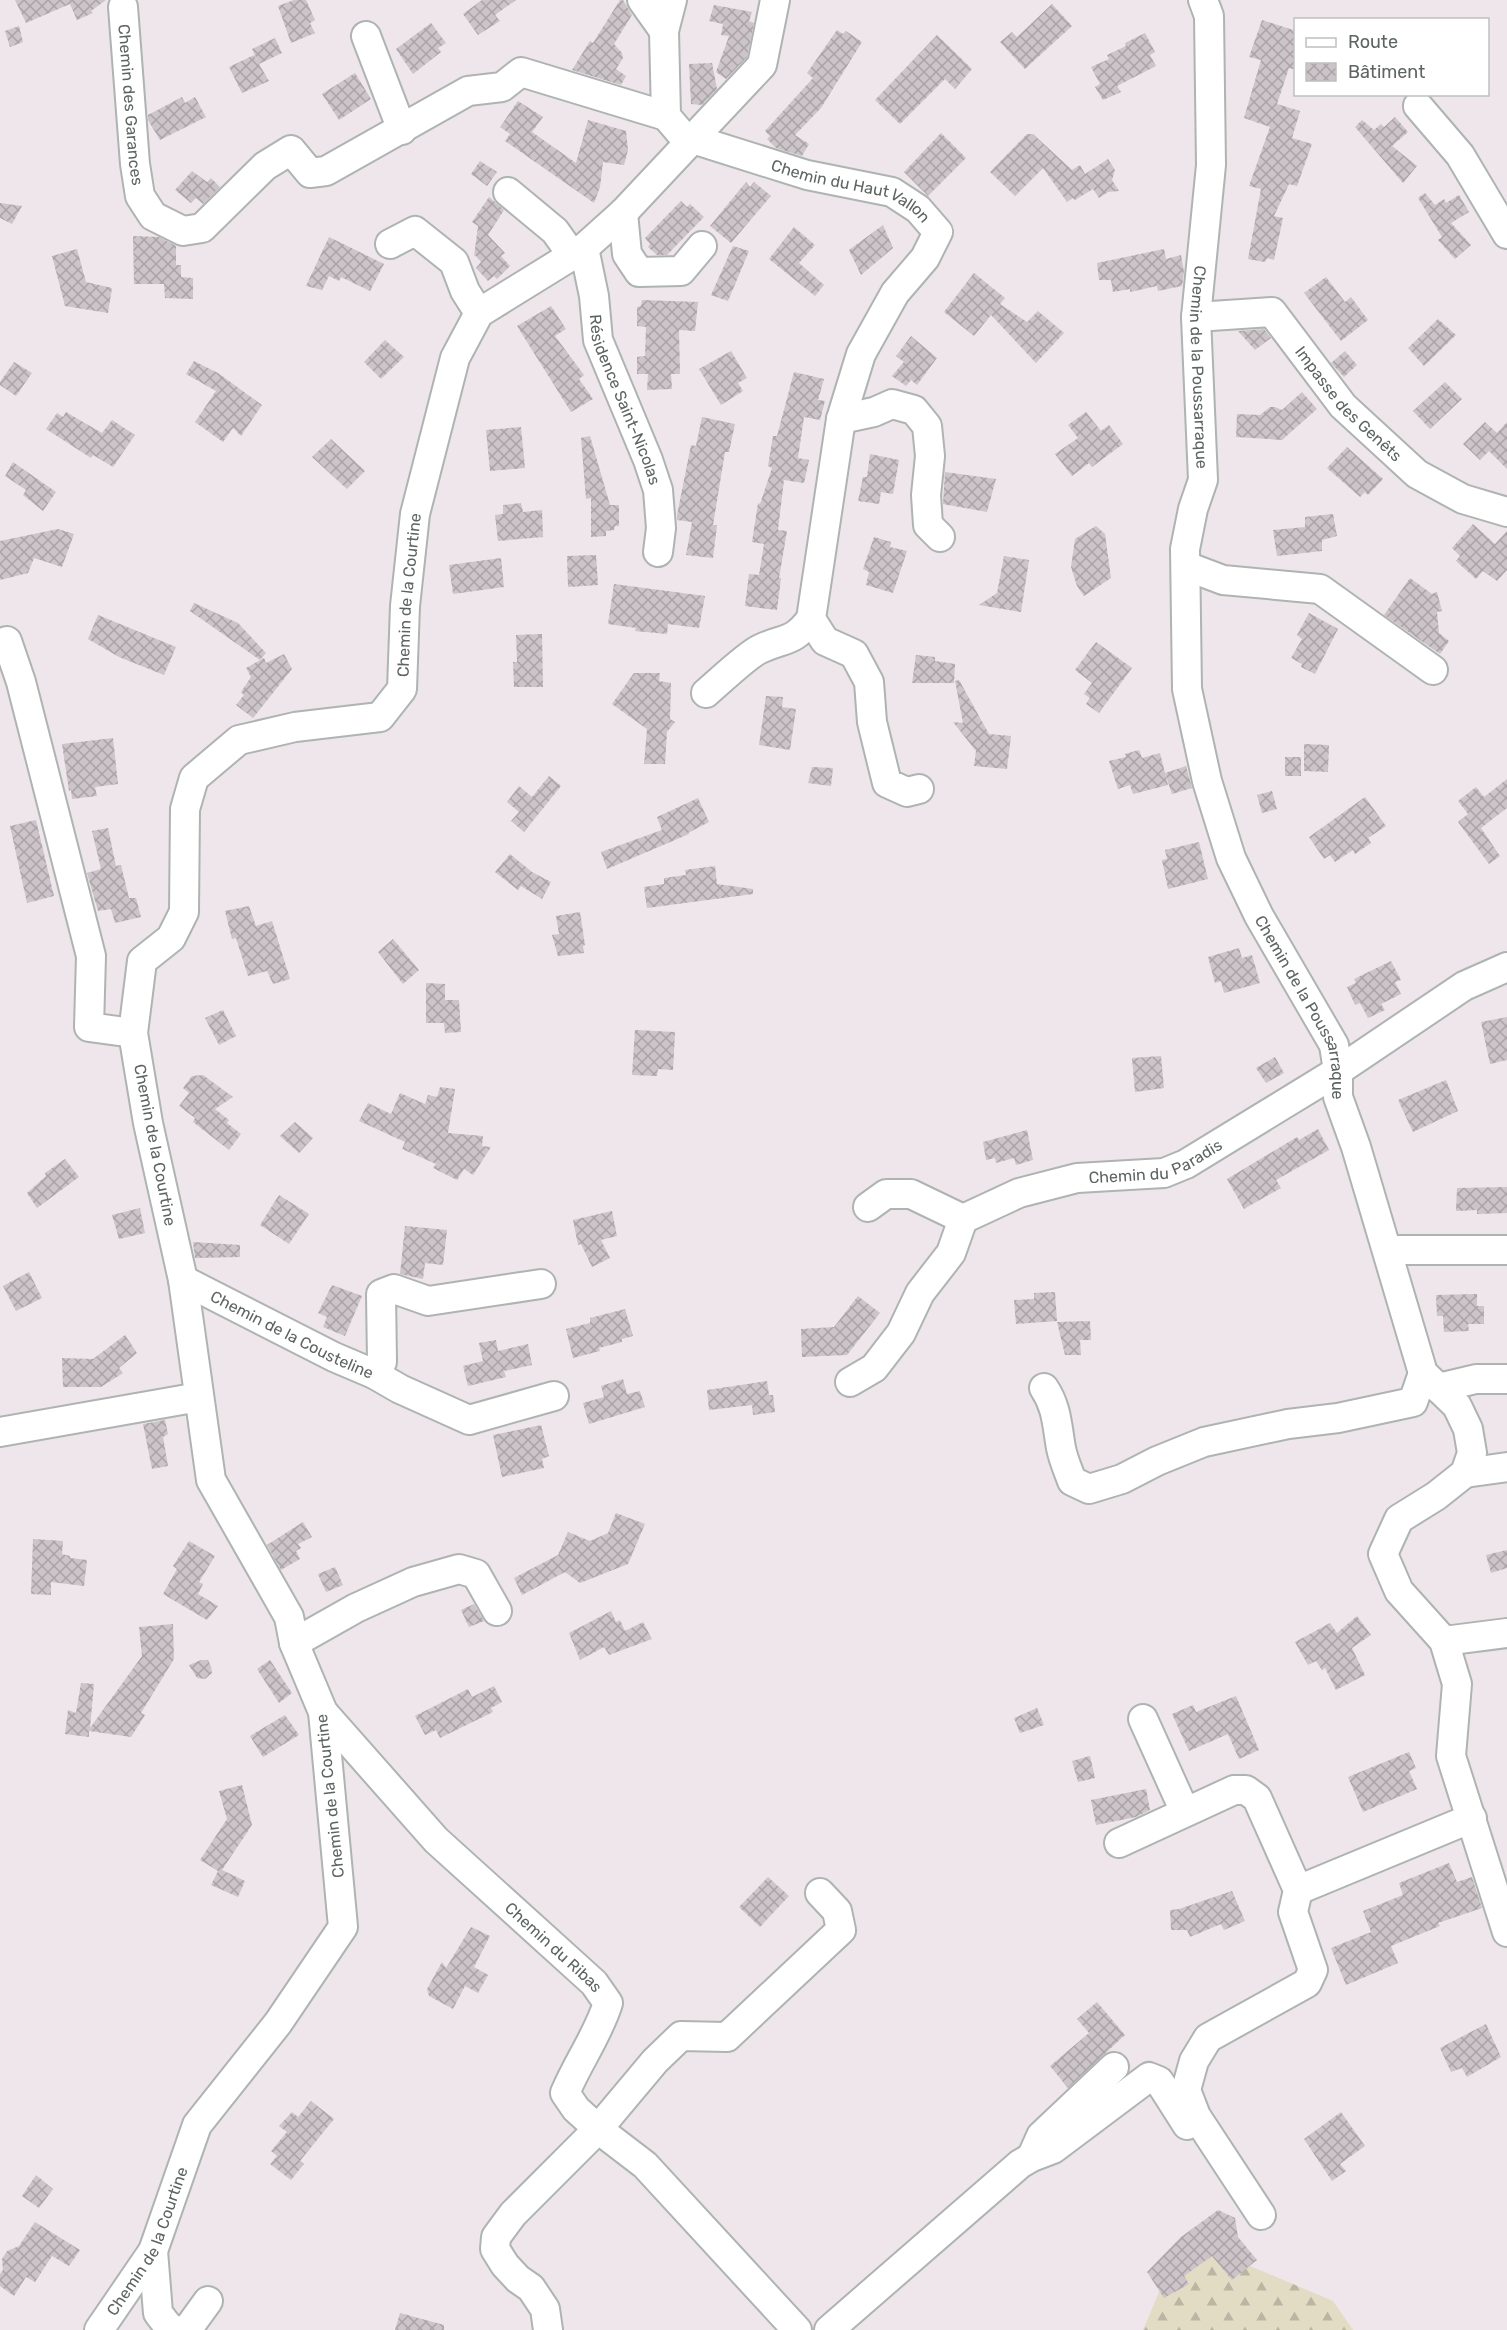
<svg xmlns="http://www.w3.org/2000/svg" width="1507" height="2330" font-family="Rubik,sans-serif">
	<defs>
		<pattern id="forest-firs" width="22" height="20" patternUnits="userSpaceOnUse" patternTransform="scale(1.5)"><rect width="22" height="20" fill="#e3dcc5"/><path d="M5 1l3.5 6h-7zM16 11l3.5 6h-7z" fill="#bbb6a3"/></pattern>
		<pattern id="building-cross-hatch" width="8" height="8" patternUnits="userSpaceOnUse" patternTransform="scale(1.5)"><rect width="8" height="8" fill="#ccc4c8"/><path d="M0 0l8 8M0 8l8-8" fill="none" stroke="#a9a3a6"/></pattern>
	</defs>
	<rect width="100%" height="100%" fill="#eee6ea"/>
	<path fill="url(#forest-firs)" d="M1182,2237L1333,2301L1353,2330H1143Z"/>
	<path fill="url(#building-cross-hatch)" d="M15,0H106L91,11L93,13L77,20L70,4L26,23Z
		M294,0H306L315,20L310,23L315,33L291,43L278,6Z
		M482,0H516L495,15L500,21L478,35L463,14Z
		M620,0H623L632,15L614,44L622,53L623,58L616,69L626,76L621,85L572,70L590,41L593,43Z
		M1052,4L1072,26L1025,69L1000,42L1012,32L1017,37Z
		M714,5L752,12L749,21L754,23L747,57L726,79L716,72L729,36L721,35L723,24L709,21Z
		M1262,20L1296,31V70L1289,68L1277,104L1300,111L1292,138L1312,144L1297,186L1289,184L1274,216L1283,218L1274,260L1267,258L1265,262L1248,259L1261,189L1249,186L1270,127L1244,118L1261,60L1249,57Z
		M431,23L446,43L438,48L441,52L413,74L396,49Z
		M19,26L23,42L10,47L5,31Z
		M837,30L843,34L846,31L862,42L821,108L795,135L809,144L802,156L776,148L767,139L770,136L765,131L813,78L807,73Z
		M1145,33L1155,52L1150,55L1156,66L1117,86L1121,92L1103,100L1095,87L1100,84L1091,67L1109,59L1107,55L1126,46L1125,43Z
		M937,35L972,69L955,89L945,79L900,124L875,100Z
		M275,38L282,53L259,64L269,81L242,93L229,67L254,55L258,62L252,49Z
		M712,63L717,89L702,105L691,104L689,64Z
		M355,73L371,99L339,120L322,94Z
		M182,97L185,103L195,97L206,117L160,140L148,120V115Z
		M518,101L543,117L532,132L576,163L588,120L626,131L628,150L624,165L603,162L600,187L594,203L505,141L510,134L500,127Z
		M1395,117L1408,132L1392,146L1417,166L1403,183L1355,127L1362,120L1374,130L1381,124L1384,127Z
		M941,133L966,158L928,196L904,172Z
		M1027,134H1033L1072,170L1080,165L1085,174L1108,159L1115,170L1112,180L1119,191L1108,192L1099,198L1093,189L1075,200L1073,198L1067,202L1043,168L1015,196L990,172Z
		M480,161L497,172L487,186L471,174Z
		M192,171L207,182L211,178L220,187L203,204L196,198L191,203L175,190Z
		M746,182L750,187L754,182L771,196L731,243L710,226Z
		M1425,193L1435,205L1444,199L1446,203L1459,195L1469,212L1451,223L1471,245L1455,259L1438,240L1442,237L1418,198Z
		M489,197L504,210L488,235L505,253L501,256L510,266L497,279L494,276L488,281L476,268L481,262L475,255L474,257L478,226L472,222Z
		M681,201L687,207L690,204L704,217L667,255H657L648,247L650,244L645,238Z
		M0,203L22,206L12,224L0,218Z
		M883,225L893,248L861,275L849,250Z
		M794,227L815,245L799,263L824,285L815,296L769,259Z
		M133,236L159,237L176,246V265H181V277L193,278V299L165,298L164,284H134Z
		M329,237L384,264L370,291L341,277L339,281L329,276L322,290L306,286Z
		M733,246L749,251L728,301L711,295Z
		M77,249L86,282L112,288L108,313L65,306L52,256Z
		M1164,249L1166,259L1181,255L1184,272L1182,286L1158,291L1157,286L1130,292V289L1113,292L1111,280H1099L1097,263Z
		M974,273L1005,298L1000,304L1027,322L1038,311L1064,333L1036,363L991,315L974,336L944,312Z
		M1326,277L1345,302L1351,297L1368,320L1341,341L1304,293Z
		M642,300L698,302L695,331L679,330L680,374H671L672,389L647,390L648,374H637V357L645,356L646,327L637,326V307L641,306Z
		M551,306L566,329L555,336L584,375L579,379L593,399L571,412L517,326Z
		M1438,319L1456,335L1424,366L1408,348Z
		M1264,329L1271,338L1255,350L1238,331Z
		M911,336L937,358L917,385L911,380L906,386L892,376L904,362L896,356Z
		M385,340L404,357L381,379L364,362Z
		M731,351L747,378L738,383L743,391L721,405L699,369Z
		M1345,351L1357,365L1344,377L1331,363Z
		M194,361L218,373L262,405L241,436L233,428L223,442L195,422L216,391L186,374Z
		M14,362L32,373L16,396L0,385V382Z
		M794,372L824,379L818,400L825,401L820,420L804,417L798,458L809,460L804,483L784,480L778,530L787,531L779,578H781L777,610L745,606L749,574L759,575L764,544L752,542L758,503L760,504L772,468L768,466L773,436H777Z
		M1445,382L1462,399L1430,429L1413,411Z
		M1302,392L1317,409L1282,440L1236,437L1237,414L1260,415L1270,407H1275L1282,410Z
		M66,412L102,433L112,420L135,435L113,467L93,455L91,458L46,429L57,413L63,417Z
		M1086,412L1101,431L1109,425L1123,444L1092,467L1089,463L1072,476L1055,454L1078,438L1068,425Z
		M702,417L735,424L729,452H725L713,525H717L713,558L686,555L692,522L677,520V515L691,445L696,446Z
		M1485,422L1497,433L1507,422V469L1489,451L1480,460L1463,444Z
		M521,427L525,468L490,471L486,430Z
		M590,436L610,505H619V526H615L614,530L606,531V536L591,537V498L586,499L581,438Z
		M331,439L365,471L347,489L312,457Z
		M1347,447L1383,479L1368,495L1365,492L1360,497L1327,468Z
		M870,454L899,460L893,494L881,492L879,504L858,501L863,477H867Z
		M13,462L56,492L43,511L23,495L26,490L5,476Z
		M945,472L996,479L987,512L943,504Z
		M521,503L523,512L542,510L543,537L498,541L495,515L503,514V505Z
		M1333,514L1337,536L1322,540V551L1277,556L1273,530L1305,527V517Z
		M1473,524L1495,544L1507,531V570L1497,581L1483,571L1476,579L1456,561L1460,556L1452,548Z
		M1096,526L1105,534L1111,578L1084,596L1077,586L1071,567L1075,539Z
		M58,529L74,534L62,567L34,558L28,573L0,580V541Z
		M874,537L891,542L890,547L907,551L893,593L866,585L869,572L863,569Z
		M596,555L598,585L568,587L567,556Z
		M1004,556L1029,560L1021,612L979,605L997,593Z
		M501,558L504,587L453,594L449,565Z
		M1410,578L1432,594L1437,592L1442,611L1437,612L1439,633L1449,641L1440,654L1384,615Z
		M614,584L705,596L699,628L668,624L667,634L635,631L636,628L608,624Z
		M194,603L238,623L266,653L260,660L190,611Z
		M1309,613L1338,629L1315,674L1301,667L1302,664L1291,658L1302,639L1297,635Z
		M98,615L176,647L164,675L119,657L88,639Z
		M542,634L543,687H514L513,662H517L516,635Z
		M1096,642L1132,668L1099,713L1086,704L1090,698L1084,694L1092,683L1075,670Z
		M284,654L292,669L253,718L236,705L244,695L241,692L251,677L246,668L264,658L266,663Z
		M916,655L935,657V661L955,664L954,683H912Z
		M634,673H660L659,681L671,683L670,719L675,722L667,732L665,764H644L647,729L612,704Z
		M959,680L989,734L1011,736L1007,769L974,766L976,751L953,722L963,723L955,681Z
		M766,696L783,697L782,707L796,709L790,750L759,745Z
		M113,738L118,784L95,787L97,796L72,799L71,790L69,791L62,744Z
		M1304,744L1329,745L1328,772L1304,771Z
		M1139,750L1142,758L1160,753L1168,785L1133,794L1130,785L1118,789L1109,761L1126,757L1125,754Z
		M1285,757H1301V776H1285Z
		M1186,766L1192,788L1172,794L1165,773Z
		M812,767L833,768L831,786L808,783Z
		M549,776L561,786L524,832L511,821L519,812L507,802L519,786L532,797Z
		M1507,779V808L1481,828L1500,856L1489,864L1458,822L1468,814L1458,801L1476,787L1484,797Z
		M1272,791L1277,809L1262,813L1257,795Z
		M1365,797L1386,826L1368,838L1371,843L1355,854L1353,850L1335,862L1330,855L1324,859L1309,837Z
		M698,798L709,822L688,833L689,834L607,869L601,852L662,830L657,817Z
		M36,820L54,896L27,903L10,826Z
		M108,828L116,866L121,865L129,898H136L141,917L115,923L111,909L98,911L87,873L101,869L92,831Z
		M1199,842L1208,879L1168,889L1162,860L1167,859L1165,850Z
		M510,854L532,872L551,882L542,899L521,886L518,890L495,872Z
		M715,866L717,884L753,889V894L647,908L644,887L664,884V878L686,875L685,870Z
		M249,906L256,926L272,921L290,979L273,984L267,971L248,976L236,938L232,939L225,911Z
		M580,912L585,945L583,946L584,953L558,956L552,935L559,934L556,916Z
		M393,939L419,970L403,984L378,952Z
		M1239,948L1242,958L1252,955L1260,983L1224,993L1221,981L1215,983L1208,957Z
		M1391,961L1401,980L1395,982L1401,994L1381,1004L1385,1010L1368,1018L1360,1003L1355,1005L1347,987L1356,983L1354,979Z
		M426,983L445,984V1000H459L461,1032L445,1033L444,1023H426Z
		M223,1010L236,1036L219,1045L205,1018Z
		M1507,1017V1060L1490,1064L1481,1022Z
		M635,1030L675,1032L673,1070L658,1069L657,1076L632,1075Z
		M1161,1056L1164,1088L1135,1092L1132,1058Z
		M1275,1057L1284,1073L1266,1083L1256,1068Z
		M203,1075L233,1097L215,1109L229,1120L227,1123L241,1134L229,1150L193,1122L195,1118L179,1106L189,1093L183,1088L192,1076Z
		M1446,1080L1458,1111L1413,1132L1398,1100Z
		M440,1087L455,1089L448,1133L483,1136L482,1146L491,1147L473,1175L464,1169L457,1180L433,1168L436,1164L402,1149L405,1142L359,1121L368,1103L391,1114L400,1093L425,1104L428,1095L437,1097Z
		M295,1122L313,1138L299,1153L280,1136Z
		M1318,1129L1329,1150L1276,1180L1281,1188L1244,1209L1227,1179L1297,1137L1299,1140Z
		M1027,1130L1033,1160L1016,1165L1014,1158L996,1163L995,1158L986,1160L983,1142Z
		M65,1159L79,1177L37,1208L27,1193L46,1176L45,1173Z
		M1507,1187V1213L1477,1214V1210L1456,1211L1457,1188Z
		M279,1195L309,1214L289,1244L260,1225Z
		M140,1208L145,1233L119,1239L112,1215Z
		M612,1211L617,1236L601,1240L610,1258L592,1267L581,1244L578,1245L573,1220Z
		M405,1226L447,1230L443,1265L425,1263L423,1279L400,1274Z
		M193,1242L240,1245V1257L195,1258Z
		M29,1272L42,1298L16,1311L3,1286Z
		M332,1285L362,1296L345,1336L323,1327L327,1317L318,1313Z
		M1055,1292L1057,1321L1016,1324L1014,1300L1034,1299V1293Z
		M1477,1294V1306H1484V1324H1468L1469,1331L1444,1332L1443,1316H1437L1436,1295Z
		M858,1296L880,1313L847,1355L802,1357L801,1329L834,1327Z
		M625,1309L633,1336L622,1339V1342L599,1348L600,1351L573,1358L566,1329L590,1323V1318Z
		M1090,1321L1091,1340H1080L1081,1355H1065L1057,1322Z
		M125,1335L137,1353L119,1368L123,1373L101,1387H63L62,1358L93,1359Z
		M496,1340L498,1351L528,1344L532,1365L504,1371L506,1377L468,1386L463,1366L483,1361L479,1343Z
		M623,1379L627,1394L640,1391L645,1407L589,1424L583,1403L604,1397L601,1386Z
		M767,1381L769,1395H773L775,1412L753,1415L752,1405L709,1410L707,1390Z
		M165,1420L168,1434L163,1437L168,1466L152,1469L143,1424Z
		M541,1425L549,1456L542,1459L544,1468L502,1477L493,1435Z
		M616,1513L645,1524L628,1564L580,1583L565,1572L522,1595L514,1578L558,1555L568,1532L590,1541L608,1533Z
		M303,1522L312,1537L298,1544L301,1548L296,1551L300,1559L281,1570L267,1545Z
		M33,1539L63,1541L62,1554L70,1556V1558L87,1560L84,1586L51,1582V1595L31,1594Z
		M189,1541L215,1556L199,1582L203,1584L198,1594L218,1606L207,1620L163,1594L177,1569L173,1566Z
		M1507,1550V1568L1491,1573L1486,1555Z
		M335,1567L343,1585L326,1592L318,1574Z
		M474,1604L484,1621L469,1627L461,1610Z
		M611,1611L616,1622L620,1620L625,1631L643,1622L652,1639L609,1655L604,1647L580,1660L569,1633Z
		M1357,1616L1371,1635L1352,1648L1365,1675L1336,1690L1325,1668L1322,1670L1316,1661L1308,1665L1295,1642L1330,1623L1337,1633Z
		M173,1624L174,1659L141,1713L145,1715L131,1737L89,1731V1737L65,1734L68,1710L76,1713L81,1683L94,1684L90,1728L142,1656L139,1627Z
		M201,1660H208L211,1666L212,1673L205,1679L197,1678L189,1665Z
		M270,1660L292,1693L279,1703L257,1669Z
		M494,1686L502,1702L491,1708L493,1712L440,1738L436,1730L425,1735L415,1716L468,1689L472,1697Z
		M1236,1696L1259,1750L1239,1759L1228,1734L1189,1751L1172,1714L1193,1705L1196,1712Z
		M1037,1708L1044,1725L1020,1733L1014,1718Z
		M285,1715L299,1735L263,1757L250,1736Z
		M1409,1752L1416,1768L1409,1771L1417,1789L1363,1812L1348,1777Z
		M1090,1756L1095,1778L1078,1782L1072,1761Z
		M242,1785L252,1825L222,1870L245,1881L238,1897L211,1885L218,1871L200,1860L227,1819L219,1791Z
		M1146,1789L1150,1810L1136,1817L1096,1825L1091,1800Z
		M1449,1863L1457,1882L1472,1877L1482,1908L1438,1923L1440,1926L1391,1946L1398,1963L1346,1985L1331,1948L1371,1932L1363,1911L1403,1895L1399,1883Z
		M768,1877L789,1896L760,1927L739,1907Z
		M1232,1891L1245,1921L1224,1930L1221,1924L1190,1937L1187,1930H1171L1170,1910L1179,1909Z
		M471,1927L490,1936L474,1967L488,1975L478,1993L465,1986L453,2009L429,1996L427,1989L442,1962L446,1968Z
		M1097,2002L1125,2035L1068,2088L1050,2066L1089,2033L1077,2019Z
		M1486,2024L1501,2057L1467,2077L1462,2068L1451,2072L1440,2048Z
		M311,2101L334,2119L300,2161L304,2164L291,2180L270,2164L277,2156L271,2151L287,2132L279,2126L292,2112L298,2117Z
		M1341,2112L1365,2146L1340,2164L1346,2171L1332,2181L1304,2139Z
		M36,2175L53,2189L39,2208L22,2196Z
		M1218,2210L1235,2218L1238,2237L1257,2260L1232,2280L1212,2256L1184,2276L1189,2284L1164,2298L1147,2272L1181,2237Z
		M35,2222L80,2250L69,2266L52,2256L35,2282L26,2277L14,2296L0,2286V2274L3,2270L2,2259L7,2251L19,2246Z
		M400,2313L444,2325V2330H395Z"/>
	<g fill="none" stroke-linecap="round" stroke-linejoin="round">
		<defs>
			<g id="minor">
				<path d="M642,0L664,31"/>
				<path id="s1" d="M672,0L664,31L666,116L683,136L807,175L892,192L918,209L938,232L925,258L895,293L861,354L841,419L811,619L825,641L854,654L869,682L872,722L887,783L907,792L919,789"/>
				<path id="s2" d="M1203,0L1209,16L1211,165L1196,317L1203,480L1193,509L1185,549L1187,689L1207,781L1231,858L1259,916L1334,1045L1338,1071V1097L1356,1147L1423,1373L1457,1406L1468,1429L1472,1453L1465,1473L1436,1496L1399,1519L1383,1554L1399,1591L1444,1641L1457,1684L1451,1756L1507,1932"/>
				<path id="s3" d="M123,7L135,164L140,196L153,216L183,231L202,228L265,166L291,150L310,173L326,171L468,91L502,87L521,72L666,116"/>
				<path d="M366,36L402,130"/>
				<path d="M1418,106L1460,155L1507,234"/>
				<path d="M508,192L555,231L572,255"/>
				<path d="M623,213L627,254L639,272L681,271L702,246"/>
				<path d="M390,244L415,231L454,262L465,291L479,313"/>
				<path id="s4" d="M584,248L594,296L598,340L648,460L658,490L661,528L658,552"/>
				<path id="s5" d="M1196,317L1272,312L1343,406L1417,474L1463,499L1507,512"/>
				<path d="M841,419L874,412L892,404L914,410L927,426L930,456L926,495L928,525L940,537"/>
				<path d="M1186,566L1223,580L1320,589L1433,670"/>
				<path d="M7,641L21,682L91,956L89,1027L133,1033"/>
				<path d="M706,693C719,682 747,655 760,649C785,637 792,644 811,619"/>
				<path d="M868,1207L886,1194H911L963,1219"/>
				<path d="M1388,1250H1507"/>
				<path id="s6" d="M183,1280L334,1357L374,1374L382,1362L381,1294L394,1289L428,1301L541,1284"/>
				<path d="M374,1374L400,1389L469,1420L554,1396"/>
				<path id="s7" d="M850,1382L874,1368L901,1333L920,1293L951,1253L963,1219L1019,1193L1077,1178L1164,1173L1186,1164L1338,1071L1464,986L1507,967"/>
				<path d="M1044,1388C1057,1407 1057,1426 1061,1448C1063,1459 1068,1470 1072,1481L1089,1489L1122,1479L1157,1461L1204,1442L1288,1424L1338,1418L1413,1402L1423,1373"/>
				<path d="M1438,1388L1476,1379H1507"/>
				<path d="M0,1432L199,1397"/>
				<path d="M1465,1473L1507,1467"/>
				<path d="M1444,1641L1507,1633"/>
				<path d="M294,1643L356,1608L413,1582L459,1569L476,1574L497,1611"/>
				<path id="s8" d="M323,1712L436,1840L594,1983L608,2003C598,2035 578,2062 565,2093L576,2109L598,2129L645,2165L797,2330"/>
				<path d="M1143,1719L1185,1812"/>
				<path d="M1119,1843L1234,1790H1246L1257,1798L1298,1890L1293,1912L1313,1970L1307,1983L1208,2038L1194,2061L1186,2090L1196,2116L1261,2215"/>
				<path d="M1298,1890L1472,1818"/>
				<path d="M1033,2154L1041,2136L1114,2067"/>
				<path d="M153,2251L158,2313L168,2326L174,2330"/>
				<path id="s9" d="M99,2330L153,2251L197,2125L278,2023L343,1927L323,1712L294,1643L289,1617L211,1480L183,1280L148,1123L133,1033L142,961L171,938L184,912L185,809L194,778L239,740L295,727L380,717L402,689L405,606L415,514L455,358L479,313L584,248L623,213L762,65L775,0"/>
				<path d="M187,2330L208,2301"/>
				<path d="M548,2330L545,2309L531,2288L518,2279L505,2265L495,2249L496,2237L513,2214L598,2129L655,2061L681,2036L727,2037L841,1930L837,1911L820,1893"/>
				<path d="M829,2330L1020,2164L1032,2157L1053,2149L1149,2077L1159,2081L1187,2125"/>
			</g>
		</defs>
		<use href="#minor" stroke="#aeb4b1" stroke-width="32"/>
		<use href="#minor" stroke="#fff" stroke-width="28"/>
	</g>
	<g text-anchor="middle" dominant-baseline="central" stroke-width="6" stroke-linejoin="round" paint-order="stroke">
		<g font-size="16" fill="#5d6560" stroke="#fff">
			<text stroke="none"><textPath href="#s3" startOffset="98">Chemin des Garances</textPath></text>
			<text stroke="none"><textPath href="#s1" startOffset="321">Chemin du Haut Vallon</textPath></text>
			<text stroke="none"><textPath href="#s2" startOffset="369">Chemin de la Poussarraque</textPath></text>
			<text stroke="none"><textPath href="#s4" startOffset="158">Résidence Saint-Nicolas</textPath></text>
			<text stroke="none"><textPath href="#s5" startOffset="196">Impasse des Genêts</textPath></text>
			<text stroke="none"><textPath href="#s9" startOffset="2010">Chemin de la Courtine</textPath></text>
			<text stroke="none"><textPath href="#s2" startOffset="1035">Chemin de la Poussarraque</textPath></text>
			<text transform="translate(155 1145) rotate(79)">Chemin de la Courtine</text>
			<text stroke="none"><textPath href="#s7" startOffset="406">Chemin du Paradis</textPath></text>
			<text stroke="none"><textPath href="#s6" startOffset="122">Chemin de la Cousteline</textPath></text>
			<text transform="translate(330 1796) rotate(-96)">Chemin de la Courtine</text>
			<text stroke="none"><textPath href="#s8" startOffset="330">Chemin du Ribas</textPath></text>
			<text stroke="none"><textPath href="#s9" startOffset="102">Chemin de la Courtine</textPath></text>
		</g>
	</g>
	<rect x="1294" y="18" width="195" height="78" fill="#ffffff" stroke="#bec1bf" stroke-width="1.5"/>
	<rect x="1306" y="38" width="30" height="9" fill="#ffffff" stroke="#bec1bf" stroke-width="1.5"/>
	<text x="1348" y="48" font-size="18" fill="#5d6560">Route</text>
	<rect x="1306" y="63" width="30" height="18" fill="url(#building-cross-hatch)" stroke="#bec1bf" stroke-width="1.5"/>
	<text x="1348" y="78" font-size="18" fill="#5d6560">Bâtiment</text>
</svg>
